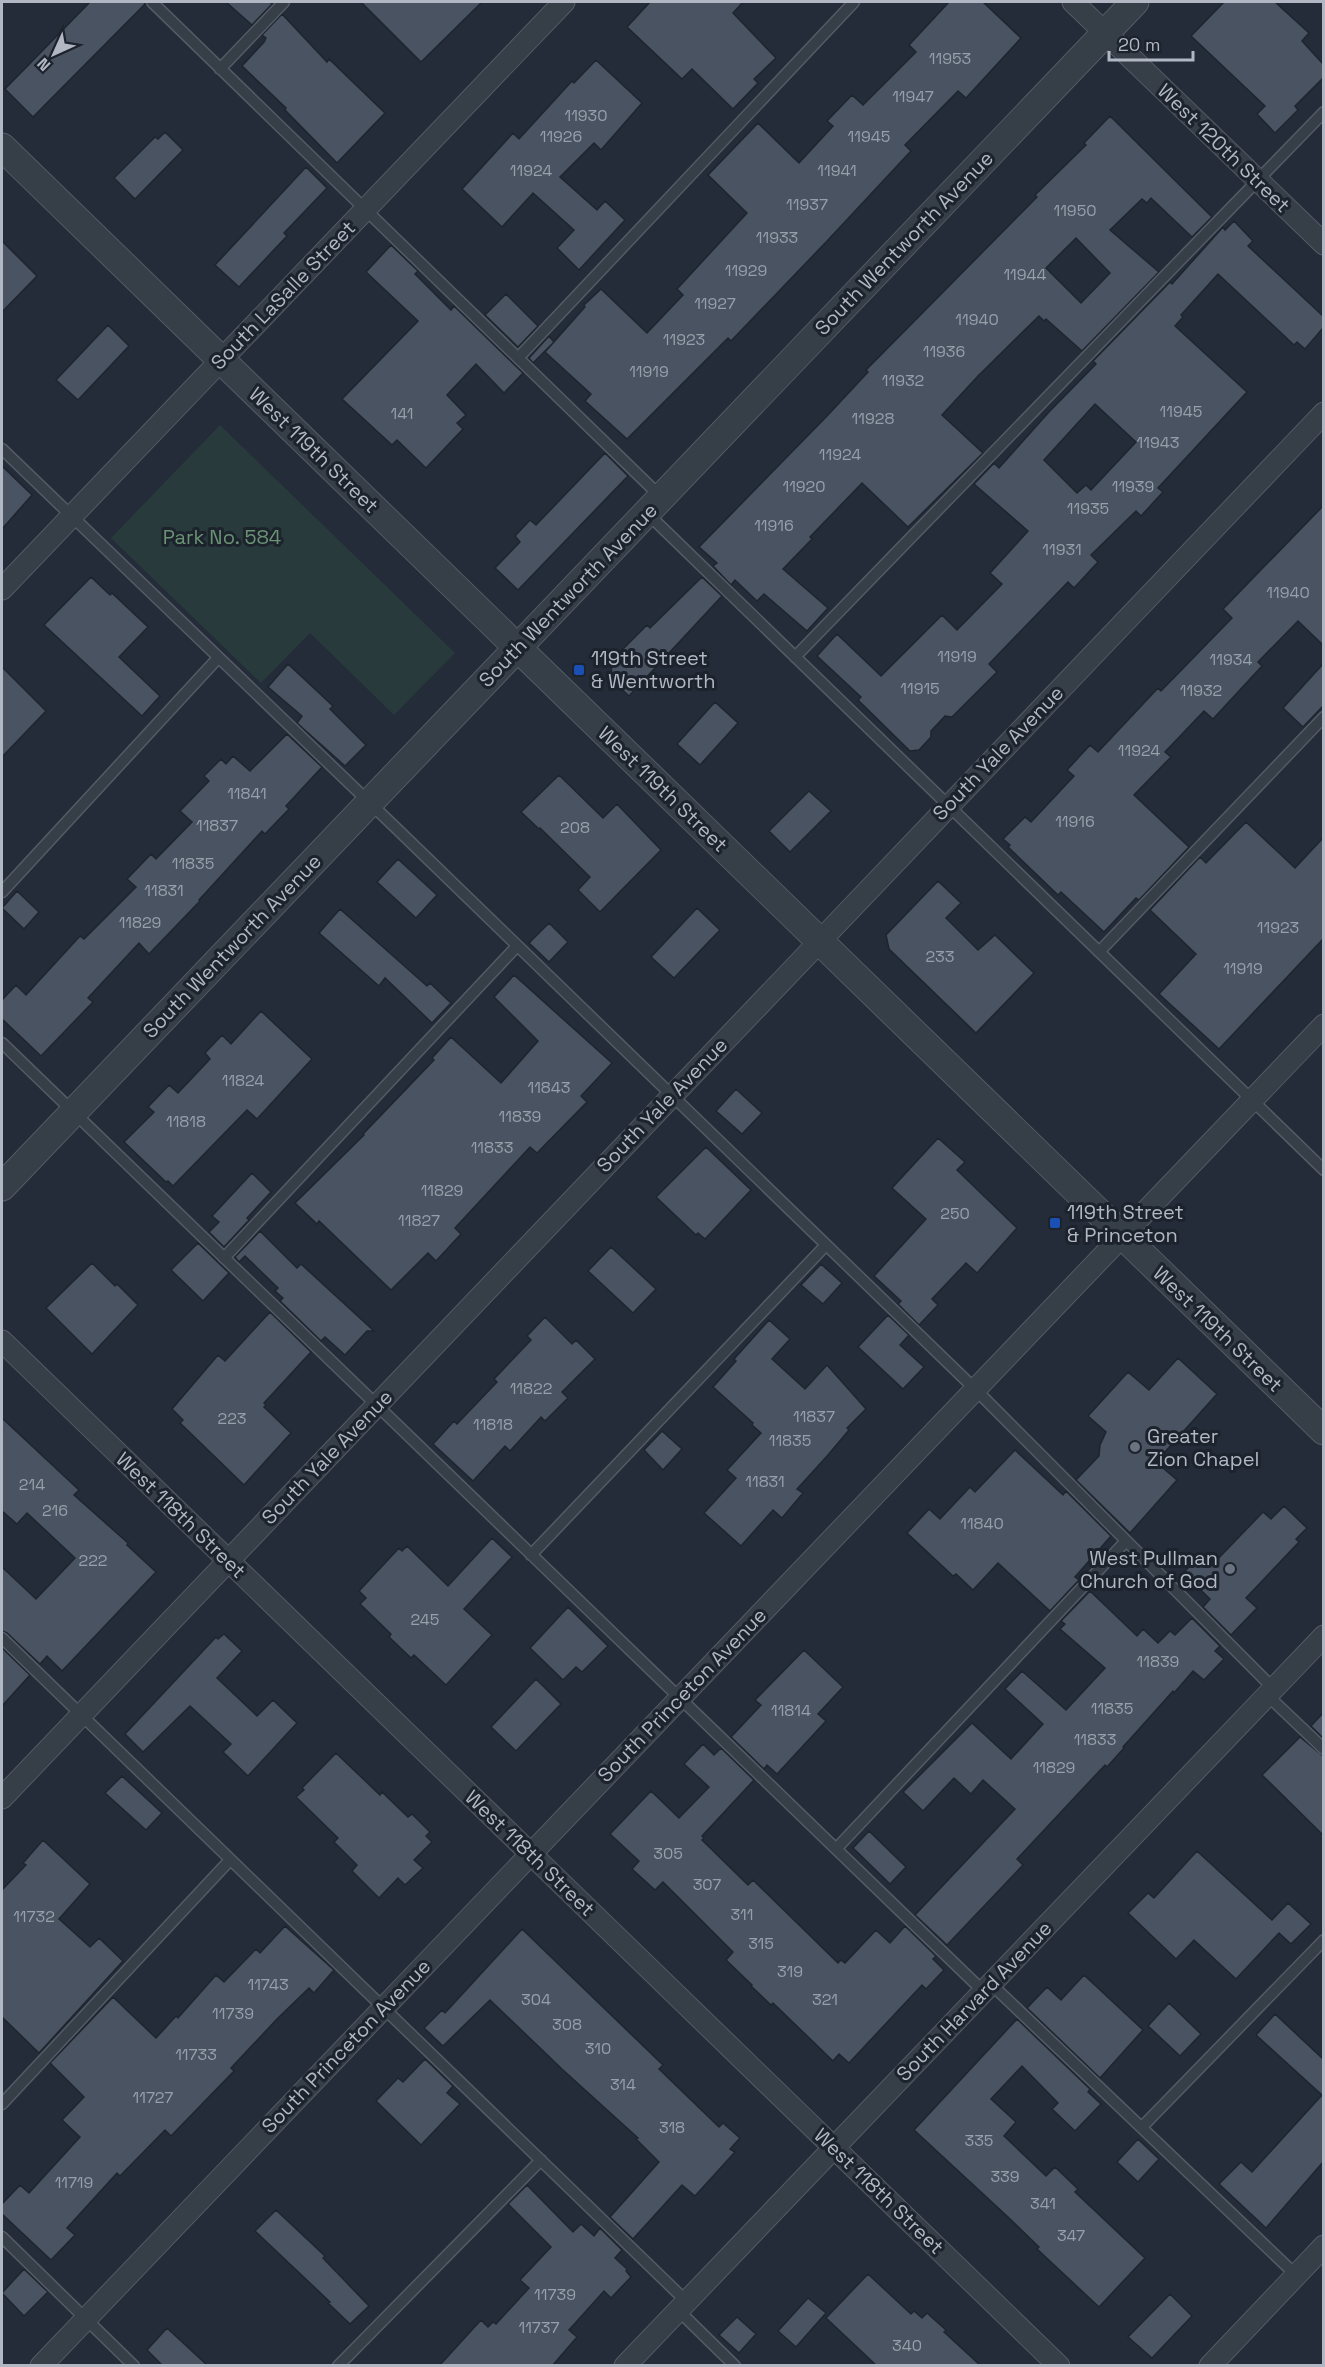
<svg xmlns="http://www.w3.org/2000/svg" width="1325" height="2367" font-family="'Space Grotesk',sans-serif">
	<rect width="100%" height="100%" fill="#232c38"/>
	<path fill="#283a3b" d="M220,425L455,653L394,715L310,633L261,683L111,538Z"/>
	<path fill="#495361" stroke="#1e252f" stroke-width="1.5" fill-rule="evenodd" d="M90,2H145V4L33,117L5,89Z
		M226,2H270L272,4L252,25Z
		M361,2H482L421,62Z
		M650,2H743L733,13L776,58L754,79L758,83L733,109L692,69L682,79L627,27Z
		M949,2H983L1021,38L966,98L958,91L905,145L911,151L828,240L731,341L728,338L627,439L585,401L591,394L545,352L585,307L584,305L601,289L647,333L683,295L677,289L747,213L708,175L758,123L799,163L833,126L827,121L852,95L863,105L916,52L909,45Z
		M1224,2H1275L1309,33L1302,41L1323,64V78L1295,106L1298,110L1275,133L1257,114L1265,106L1191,36Z
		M282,14L327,62L329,59L385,113L337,163L285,110L286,108L242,66L264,42L266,38L262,35Z
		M596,60L642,103L601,150L594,143L560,177L597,210L605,201L625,220L579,270L557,248L574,230L533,193L502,227L462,189L513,133L519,139L572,81L574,83Z
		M1110,116L1212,217L1192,237L1151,198L1147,203L1142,199L1110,230L1159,272L1082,351L1046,319L1044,321L1039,316L978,376L942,415L983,453L908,527L862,483L810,537L812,539L783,569L828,608L807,631L764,594L757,601L735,580L731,585L713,566L717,563L699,547L827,416L868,372L866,370L1037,197L1035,195L1086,145L1084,143ZM1076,238L1110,273L1081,303L1046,268Z
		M165,132L183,150L135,199L114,178L155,137L158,139Z
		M306,167L327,188L284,233L287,236L239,287L215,265Z
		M1234,221L1253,241L1248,246L1323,316V328L1305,349L1297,342L1294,345L1218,274L1181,315L1183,317L1175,326L1247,392L1158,488L1163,492L1141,516L1136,511L1091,555L1098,562L1074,588L1068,582L989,664L997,672L952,717L945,716L931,731V737L919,750L910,751L858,700L861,697L817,656L837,634L881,676L942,615L957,630L1002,584L990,573L1028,531L974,484L994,463L999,468L1048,413L1096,364L1093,361L1170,282L1172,284L1223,227L1225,230ZM1095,404L1136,442L1091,490L1086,485L1077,493L1044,460Z
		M2,241L37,276L2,312Z
		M391,245L418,271L415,274L451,310L454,306L523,373L504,393L476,364L447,395L466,415L457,423L463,429L426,468L397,440L392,445L342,399L418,321L366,272Z
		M506,294L538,326L518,347L485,315Z
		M108,325L129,346L78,400L56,380Z
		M549,336L554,342L533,363L529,358Z
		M605,453L628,476L518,590L495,568L520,542L515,536L530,520L536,525Z
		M2,466L32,495L2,529Z
		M1323,506V645L1298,621L1258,662L1262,666L1213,719L1204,711L1165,752L1171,757L1134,795L1189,847L1139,900L1136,898L1104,932L1061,892L1058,895L1008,847L1010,845L1003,839L1025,817L1031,822L1074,776L1067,770L1090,745L1098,752L1158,688L1161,691L1232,618L1223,609Z
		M91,577L110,595L112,593L148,627L119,657L160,696L142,716L44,625Z
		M702,577L722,596L629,696L612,681L611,661L647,625L650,628Z
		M288,664L333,706L330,709L366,745L345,766L297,723L302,716L268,687Z
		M1323,664V706L1303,727L1283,708Z
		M2,667L46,711L2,757Z
		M715,702L738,723L700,765L677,744Z
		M287,734L322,767L286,806L289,809L265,834L262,831L199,900L200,901L149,954L139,943L88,998L93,1002L41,1056L2,1019V1000L16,985L26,995L80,936L84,939L136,887L127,879L151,854L156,859L192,822L180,811L209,781L204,776L221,759L226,764L233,756L250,771Z
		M559,775L603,818L617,804L661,850L600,912L578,890L590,877L540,828L539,829L521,812Z
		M809,791L831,811L790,852L769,831Z
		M1246,822L1295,868L1323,838V939L1219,1049L1159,994L1196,954L1150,910L1200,857L1206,863Z
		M398,859L437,895L416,918L377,882Z
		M938,881L961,903L946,918L978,950L995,935L1034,973L976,1033L889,949L886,935Z
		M17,891L39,912L24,929L2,908Z
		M697,908L720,930L674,978L651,957Z
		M340,909L427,986L430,983L451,1003L432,1023L385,978L379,986L319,933Z
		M549,923L568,942L549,962L529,943Z
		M514,975L612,1063L581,1096L587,1102L537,1153L530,1147L455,1228L461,1234L436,1261L428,1253L391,1290L319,1221L317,1224L295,1203L364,1135L363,1134L434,1060L432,1058L451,1037L501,1083L538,1041L494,997Z
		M261,1011L312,1059L257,1119L247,1110L173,1186L168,1181L166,1182L124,1142L154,1112L148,1107L169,1085L178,1093L210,1059L205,1053L222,1035L231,1044Z
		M736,1089L762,1113L742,1134L716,1111Z
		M938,1138L965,1162L957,1170L1017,1228L977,1273L966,1263L932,1299L938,1305L919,1325L898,1304L901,1301L874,1276L926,1219L892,1188Z
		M706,1147L751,1190L705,1239L698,1233L696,1235L656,1197Z
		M252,1173L271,1192L247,1218L249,1220L224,1247L209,1232L219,1222L212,1216Z
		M260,1231L297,1268L301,1264L374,1331H367L345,1355L325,1337L321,1341L280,1301L283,1298L275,1291L278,1288L245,1256L239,1262L235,1257Z
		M198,1243L229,1273L203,1301L171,1270Z
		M611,1247L656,1289L633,1313L588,1271Z
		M92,1263L115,1286L117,1284L138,1305L92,1354L46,1308Z
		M821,1264L842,1283L823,1304L801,1285Z
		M270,1312L311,1352L264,1403L266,1405L264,1407L291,1433L244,1485L180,1423L183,1420L172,1409L218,1355L225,1361Z
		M888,1315L909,1335L900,1345L924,1367L903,1389L858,1347Z
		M545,1317L572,1344L576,1340L595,1359L562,1392L568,1398L545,1421L541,1417L510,1451L505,1446L473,1481L433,1444L454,1421L457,1424L497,1382L494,1379L531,1340L527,1336Z
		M769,1320L790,1339L772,1359L805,1389L827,1365L866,1409L847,1428L849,1430L828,1455L797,1489L803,1493L782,1518L773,1510L741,1546L704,1513L736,1478L727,1470L761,1433L752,1425L753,1423L713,1387L736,1361L734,1359Z
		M1178,1358L1217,1394L1156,1462L1177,1480L1130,1533L1076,1480L1099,1456L1100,1445L1106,1432L1088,1416L1128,1372L1149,1390Z
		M2,1418L79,1490L74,1495L128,1543L127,1545L156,1572L62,1671L47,1656L40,1664L7,1633L2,1631V1567L36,1599L75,1558L27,1513L17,1524L2,1511Z
		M662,1431L682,1449L663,1470L644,1450Z
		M1015,1450L1063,1495L1066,1491L1111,1536L1075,1577L1079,1580L1050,1611L998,1563L973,1590L956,1574L953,1576L907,1533L929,1509L940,1519L970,1487L975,1492Z
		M1284,1506L1307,1528L1296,1539L1299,1542L1246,1598L1257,1608L1231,1635L1203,1607L1210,1599L1183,1573L1201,1555L1212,1565L1263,1512L1271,1519Z
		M492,1538L512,1557L464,1609L492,1635L446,1685L414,1655L411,1658L389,1637L391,1634L360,1604L366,1598L359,1591L399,1548L402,1551L407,1546L448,1586Z
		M1090,1591L1137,1636L1143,1629L1158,1643L1170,1631L1175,1635L1192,1618L1220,1646L1215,1651L1224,1659L1204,1680L1193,1671L1174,1693L1173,1691L1123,1747L1124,1748L1107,1767L1105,1765L1017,1859L1023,1865L947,1945L915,1915L1015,1809L983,1780L971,1794L954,1778L923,1811L903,1792L972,1723L1011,1759L1043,1724L1005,1689L1022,1671L1066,1710L1105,1668L1060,1629L1065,1624L1061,1621Z
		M568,1607L608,1646L582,1672L576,1667L563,1680L530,1648Z
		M224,1634L242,1651L217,1678L257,1716L273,1700L297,1723L248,1776L223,1752L231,1744L190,1706L143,1752L125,1734L216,1637L218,1639Z
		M2,1648L30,1675L2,1706Z
		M804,1650L843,1687L818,1714L826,1721L777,1774L767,1765L764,1769L731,1737L761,1705L755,1700Z
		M536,1679L561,1704L516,1751L491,1727Z
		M1323,1713V1738L1311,1726Z
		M1300,1737L1323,1756V1835L1262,1775Z
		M703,1744L714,1755L721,1748L754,1780L702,1836L704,1838L702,1840L748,1885L753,1880L838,1963L841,1960L845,1963L876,1930L890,1943L905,1926L936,1956L933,1959L944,1970L926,1989L922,1985L849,2063L839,2054L833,2061L773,2003L771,2005L751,1986L752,1985L726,1960L733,1952L663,1882L655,1890L632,1869L639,1861L610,1834L651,1791L679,1818L709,1787L684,1764Z
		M336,1753L380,1795L382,1792L408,1817L412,1814L430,1832L426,1836L432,1842L414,1860L423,1868L405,1885L398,1878L379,1898L352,1871L357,1865L334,1842L338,1838L296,1797L304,1790L302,1788Z
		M122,1776L162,1813L146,1830L105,1793Z
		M869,1831L906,1867L890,1884L853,1848Z
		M43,1840L90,1884L59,1919L90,1947L99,1938L123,1961L39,2053L2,2017V1890L26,1865L23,1863Z
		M1197,1851L1272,1920L1288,1903L1311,1924L1291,1944L1279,1933L1236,1979L1194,1940L1176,1959L1128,1913L1148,1893L1154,1898Z
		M285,1926L334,1970L314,1993L309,1988L278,2018L231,2068L234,2071L171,2136L165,2130L120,2176L117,2173L67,2228L75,2235L51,2260L2,2214V2204L20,2185L29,2193L80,2137L62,2120L84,2097L50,2063L113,1997L156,2038L176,2016L178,2018L216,1975L224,1982L256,1949L260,1953Z
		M522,1929L663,2065L659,2069L719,2127L723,2123L740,2138L730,2149L735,2152L695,2196L682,2185L633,2239L610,2217L659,2162L636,2139L638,2138L563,2070L490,2000L443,2046L424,2028L442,2010L445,2013Z
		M1084,1975L1143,2030L1100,2078L1027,2008L1047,1987L1061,2000Z
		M1169,2003L1201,2034L1180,2056L1148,2026Z
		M1275,2014L1323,2059V2162L1266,2228L1219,2184L1241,2162L1252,2172L1322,2095L1256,2035Z
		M1017,2019L1090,2089L1088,2092L1101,2104L1075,2131L1052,2109L1058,2103L1022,2066L991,2099L1016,2122L1004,2136L1046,2176L1055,2167L1078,2189L1075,2192L1145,2258L1099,2307L1037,2249L1039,2247L1008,2217L914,2130Z
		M425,2059L453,2086L447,2093L460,2104L421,2145L376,2101L398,2078L403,2082Z
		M1138,2139L1159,2159L1138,2182L1117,2162Z
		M527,2185L573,2232L581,2224L594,2236L600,2228L622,2250L615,2258L627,2269L626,2271L631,2277L611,2298L604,2291L569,2330L577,2337L552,2366H439L481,2320L488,2327L493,2322L496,2324L529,2288L520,2280L551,2247L508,2204Z
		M276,2210L325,2256L323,2258L369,2306L350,2324L328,2303L330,2302L255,2231Z
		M24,2269L48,2292L24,2316L2,2293Z
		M868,2274L911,2314L914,2311L922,2318L927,2313L946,2330L944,2332L981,2366H877L826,2318Z
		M1170,2294L1192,2316L1152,2358L1128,2337Z
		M808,2298L826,2313L796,2347L778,2331Z
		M737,2317L756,2334L739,2353L719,2335Z
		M167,2328L208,2366H163L147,2350Z"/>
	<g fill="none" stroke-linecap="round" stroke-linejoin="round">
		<defs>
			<path id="service" d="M152,2L661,497
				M220,69L284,2
				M518,358L854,2
				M2,449L397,829L975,1389L1273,1688
				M647,513L1324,1170
				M795,657L1324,112
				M2,892L218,658
				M1099,952L1324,717
				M2,1043L983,1991
				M224,1258L517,946
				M531,1555L826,1245
				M2,1638L686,2301
				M1267,1695L1324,1749
				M836,1849L1126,1541
				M991,1984L1296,2275
				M2,2104L230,1860
				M1142,2127L1324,1940
				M2,2237L134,2366
				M678,2310L735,2366
				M338,2366L541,2160"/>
			<path id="minor" d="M1073,2L1324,244
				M2,589L564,2
				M2,1341L1059,2366
				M2,1798L1324,413
				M41,2366L1324,1025
				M625,2366L1324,1636
				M1210,2366L1324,2246"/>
			<path id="tertiary" d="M2,147L1324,1431
				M2,1187L1135,2"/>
		</defs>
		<use href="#service" stroke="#545b66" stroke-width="13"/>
		<use href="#minor" stroke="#545b66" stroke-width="23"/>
		<use href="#tertiary" stroke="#545b66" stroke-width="29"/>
		<use href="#service" stroke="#363e48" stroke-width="10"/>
		<use href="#minor" stroke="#363e48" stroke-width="21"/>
		<use href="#tertiary" stroke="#363e48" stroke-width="27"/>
	</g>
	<g fill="#1a4fb4" stroke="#1c232d" stroke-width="2">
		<rect x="573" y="664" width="12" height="12" rx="3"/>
		<rect x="1049" y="1217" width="12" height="12" rx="3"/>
	</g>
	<g fill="#6b7280" stroke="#1c232d" stroke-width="2">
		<circle cx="1135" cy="1447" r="6"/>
		<circle cx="1230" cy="1569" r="6"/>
	</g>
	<g text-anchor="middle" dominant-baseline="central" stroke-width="6" stroke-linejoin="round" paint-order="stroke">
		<g font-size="16" fill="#979fab">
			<text x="950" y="58">11953</text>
			<text x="913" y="96">11947</text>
			<text x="586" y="115">11930</text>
			<text x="561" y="136">11926</text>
			<text x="869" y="136">11945</text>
			<text x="531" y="170">11924</text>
			<text x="837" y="170">11941</text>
			<text x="807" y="204">11937</text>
			<text x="1075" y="210">11950</text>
			<text x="777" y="237">11933</text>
			<text x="746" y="270">11929</text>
			<text x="1025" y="274">11944</text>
			<text x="715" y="303">11927</text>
			<text x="977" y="319">11940</text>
			<text x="684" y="339">11923</text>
			<text x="944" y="351">11936</text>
			<text x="649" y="371">11919</text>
			<text x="903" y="380">11932</text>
			<text x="1181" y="411">11945</text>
			<text x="402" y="413">141</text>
			<text x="873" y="418">11928</text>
			<text x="1158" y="442">11943</text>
			<text x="840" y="454">11924</text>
			<text x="804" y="486">11920</text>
			<text x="1133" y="486">11939</text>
			<text x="1088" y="508">11935</text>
			<text x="774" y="525">11916</text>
			<text x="1062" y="549">11931</text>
			<text x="1288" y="592">11940</text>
			<text x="957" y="656">11919</text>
			<text x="1231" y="659">11934</text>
			<text x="920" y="688">11915</text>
			<text x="1201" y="690">11932</text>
			<text x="1139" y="750">11924</text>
			<text x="247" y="793">11841</text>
			<text x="1075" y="821">11916</text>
			<text x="217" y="825">11837</text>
			<text x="575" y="827">208</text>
			<text x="193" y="863">11835</text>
			<text x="164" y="890">11831</text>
			<text x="140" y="922">11829</text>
			<text x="1278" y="927">11923</text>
			<text x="940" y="956">233</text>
			<text x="1243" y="968">11919</text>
			<text x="243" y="1080">11824</text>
			<text x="549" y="1087">11843</text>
			<text x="520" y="1116">11839</text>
			<text x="186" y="1121">11818</text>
			<text x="492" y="1147">11833</text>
			<text x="442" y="1190">11829</text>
			<text x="955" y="1213">250</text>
			<text x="419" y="1220">11827</text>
			<text x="531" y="1388">11822</text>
			<text x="814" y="1416">11837</text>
			<text x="232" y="1418">223</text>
			<text x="493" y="1424">11818</text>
			<text x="790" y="1440">11835</text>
			<text x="765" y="1481">11831</text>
			<text x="32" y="1484">214</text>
			<text x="55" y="1510">216</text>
			<text x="982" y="1523">11840</text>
			<text x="93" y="1560">222</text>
			<text x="425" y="1619">245</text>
			<text x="1158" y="1661">11839</text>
			<text x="1112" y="1708">11835</text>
			<text x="791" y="1710">11814</text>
			<text x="1095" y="1739">11833</text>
			<text x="1054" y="1767">11829</text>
			<text x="668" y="1853">305</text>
			<text x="707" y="1884">307</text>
			<text x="742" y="1914">311</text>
			<text x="34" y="1916">11732</text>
			<text x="761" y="1943">315</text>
			<text x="790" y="1971">319</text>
			<text x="268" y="1984">11743</text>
			<text x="536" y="1999">304</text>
			<text x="825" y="1999">321</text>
			<text x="233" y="2013">11739</text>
			<text x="567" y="2024">308</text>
			<text x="598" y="2048">310</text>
			<text x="196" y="2054">11733</text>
			<text x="623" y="2084">314</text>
			<text x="153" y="2097">11727</text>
			<text x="672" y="2127">318</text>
			<text x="979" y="2140">335</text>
			<text x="1005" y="2176">339</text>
			<text x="74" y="2182">11719</text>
			<text x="1043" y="2203">341</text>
			<text x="1071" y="2235">347</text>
			<text x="555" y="2294">11739</text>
			<text x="539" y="2327">11737</text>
			<text x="907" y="2345">340</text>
		</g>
		<g font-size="20" fill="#b1b8c4" stroke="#1c232d">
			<text transform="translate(1224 148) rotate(44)">West 120th Street</text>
			<text transform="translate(904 243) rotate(-46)">South Wentworth Avenue</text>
			<text transform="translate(283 295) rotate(-46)">South LaSalle Street</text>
			<text transform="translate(314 450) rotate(44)">West 119th Street</text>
			<text transform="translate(568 595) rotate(-46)">South Wentworth Avenue</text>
			<text transform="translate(998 753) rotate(-46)">South Yale Avenue</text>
			<text transform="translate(663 789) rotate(44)">West 119th Street</text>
			<text transform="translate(232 946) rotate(-46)">South Wentworth Avenue</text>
			<text transform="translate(662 1105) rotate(-46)">South Yale Avenue</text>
			<text transform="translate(1218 1329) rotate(44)">West 119th Street</text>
			<text transform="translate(327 1457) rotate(-46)">South Yale Avenue</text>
			<text transform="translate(181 1515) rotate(44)">West 118th Street</text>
			<text transform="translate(682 1695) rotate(-46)">South Princeton Avenue</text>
			<text transform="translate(530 1853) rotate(44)">West 118th Street</text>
			<text transform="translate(974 2001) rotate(-46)">South Harvard Avenue</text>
			<text transform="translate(346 2046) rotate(-46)">South Princeton Avenue</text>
			<text transform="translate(879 2191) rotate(44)">West 118th Street</text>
		</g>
		<g font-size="20" fill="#6a9374" stroke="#1c232d">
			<text x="222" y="537">Park No. 584</text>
		</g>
		<g font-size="20" fill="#b1b8c4" stroke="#1c232d" text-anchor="start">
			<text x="591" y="658">119th Street<tspan x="591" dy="23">&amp; Wentworth</tspan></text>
			<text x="1067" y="1212">119th Street<tspan x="1067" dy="23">&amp; Princeton</tspan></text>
			<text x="1147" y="1436">Greater<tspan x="1147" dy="23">Zion Chapel</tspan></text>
			<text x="1218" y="1558" text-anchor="end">West Pullman<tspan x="1218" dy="23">Church of God</tspan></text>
		</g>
	</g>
	<rect width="1325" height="2367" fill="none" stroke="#b1b8c4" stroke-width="6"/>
	<g transform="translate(54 54) rotate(225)" stroke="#1c232d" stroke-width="4.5" paint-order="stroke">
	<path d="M0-4.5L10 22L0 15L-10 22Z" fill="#b1b8c4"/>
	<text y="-9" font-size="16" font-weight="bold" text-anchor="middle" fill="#b1b8c4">N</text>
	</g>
	<path d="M1109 51v9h84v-9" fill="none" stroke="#b1b8c4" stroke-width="3"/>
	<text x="1118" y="51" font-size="18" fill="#b1b8c4" stroke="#1c232d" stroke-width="4.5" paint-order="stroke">20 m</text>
</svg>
